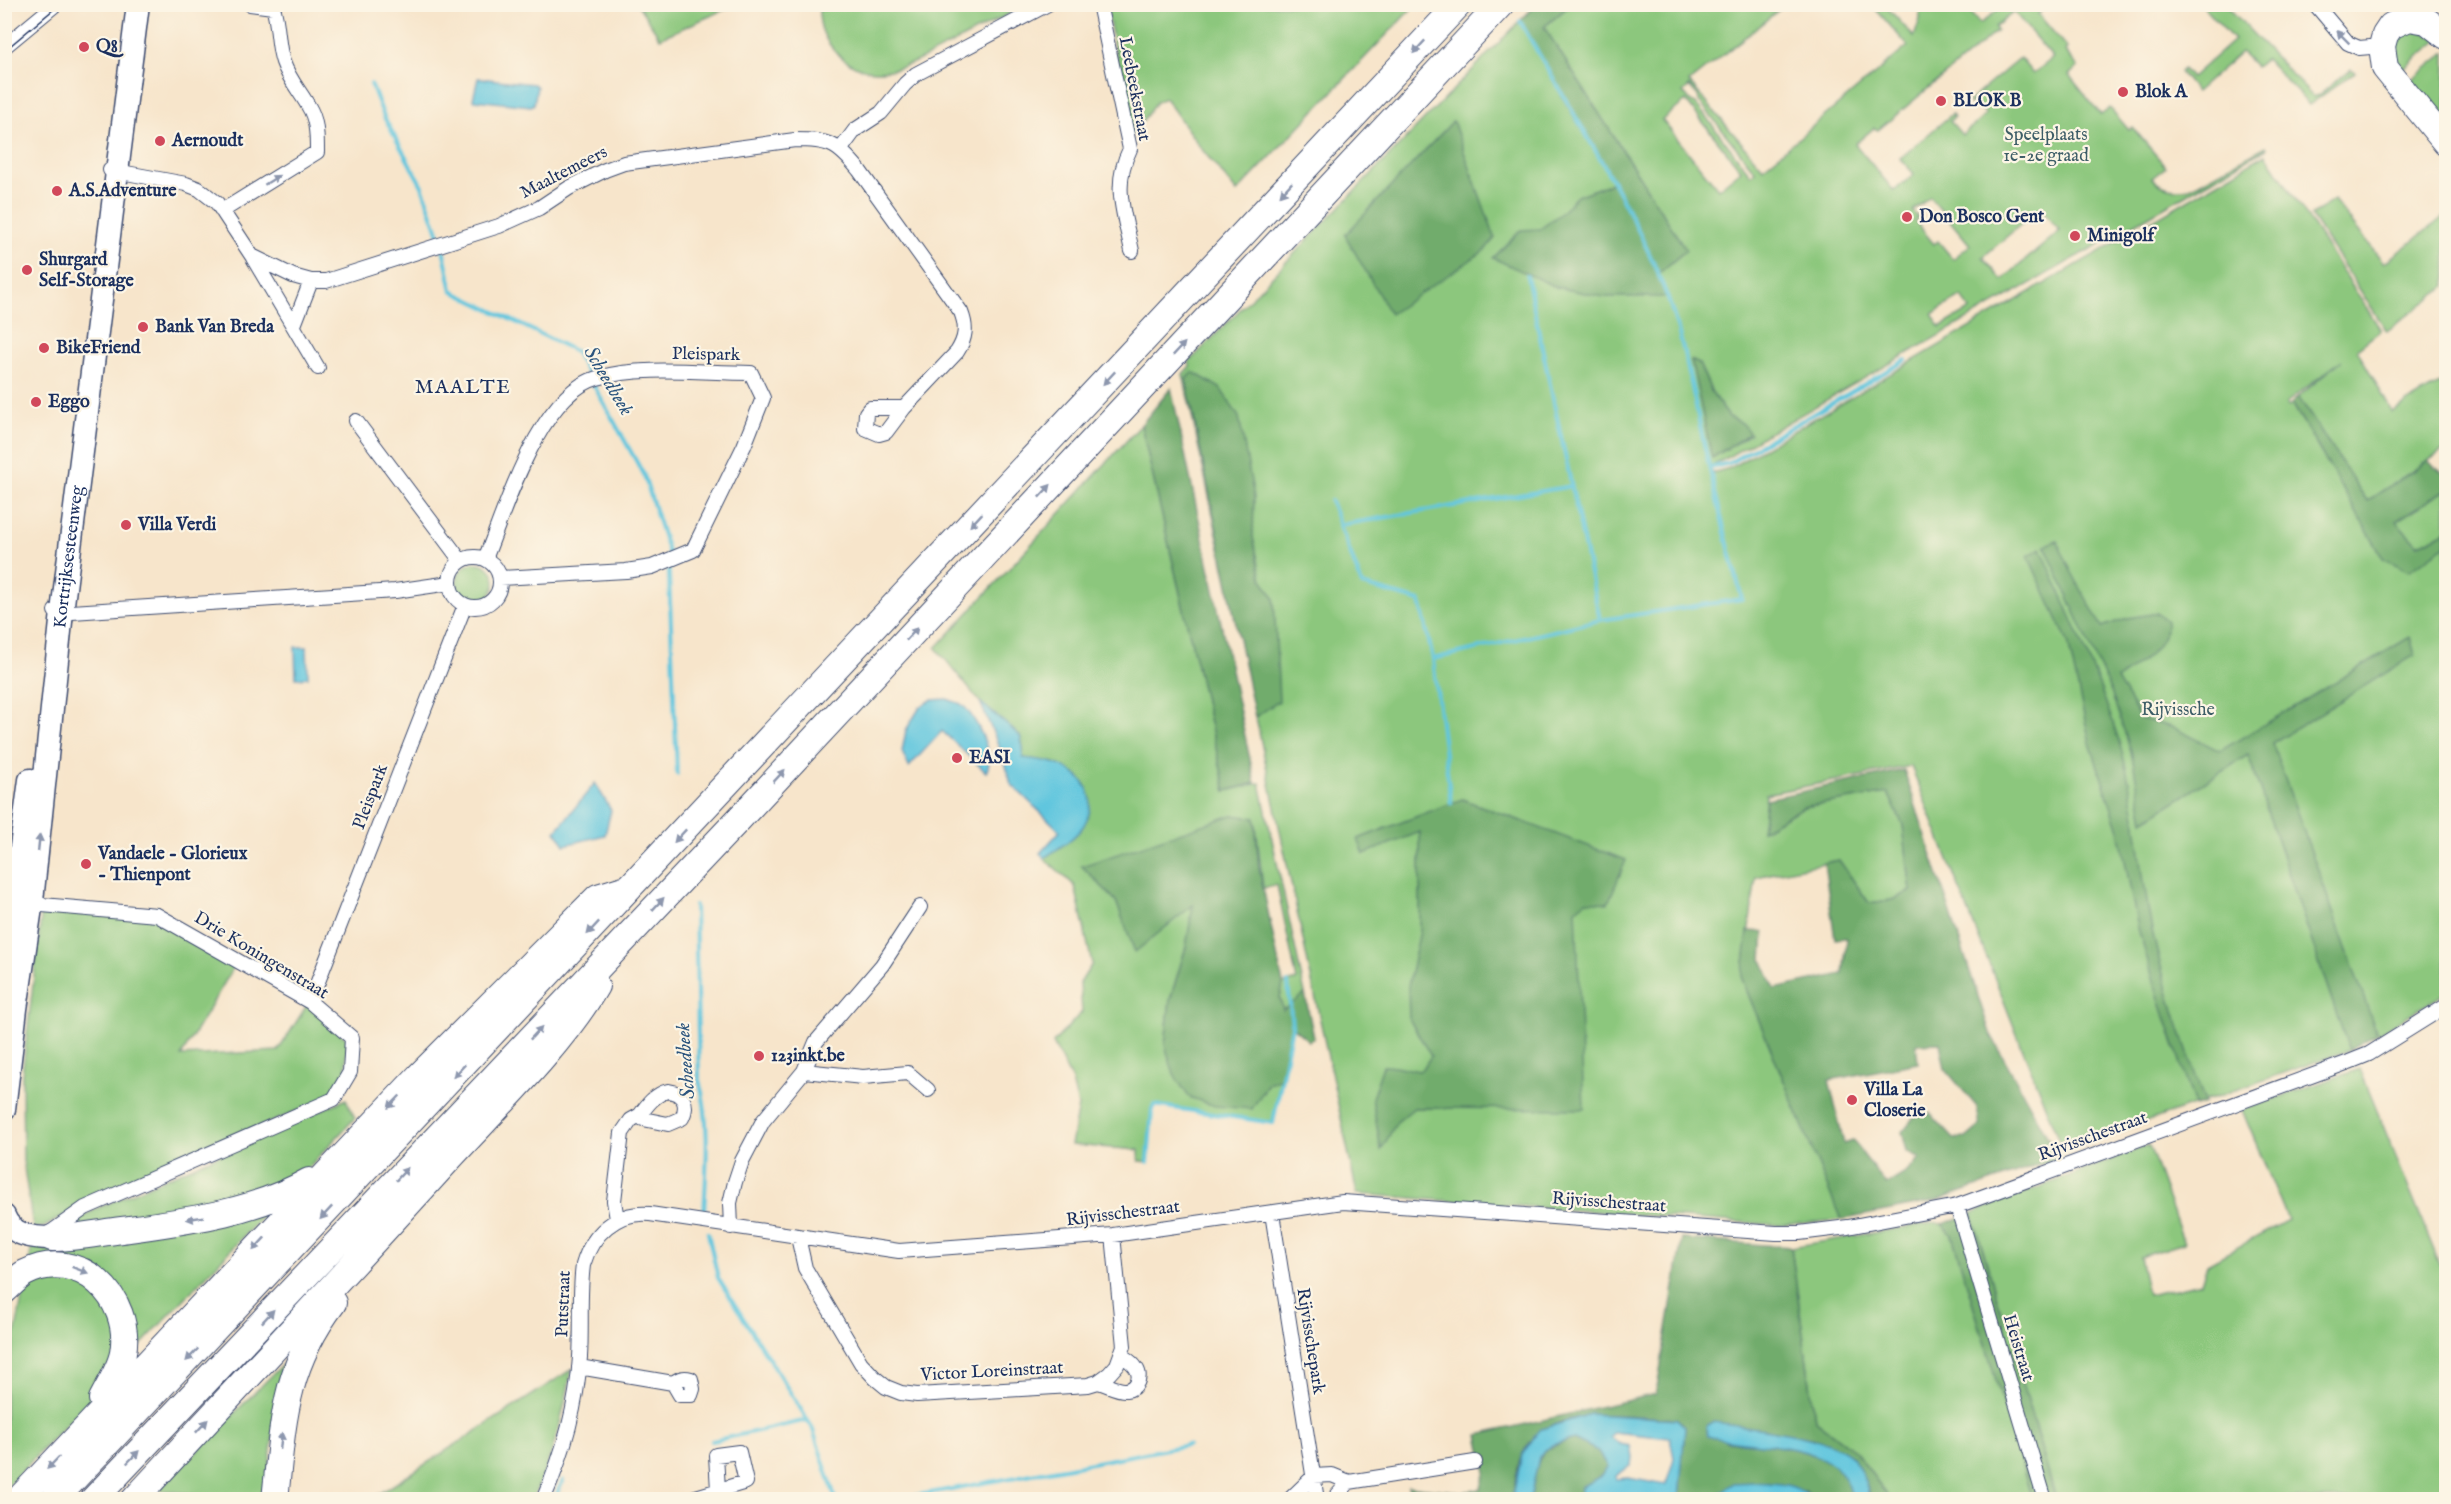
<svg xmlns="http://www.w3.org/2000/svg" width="2451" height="1504" font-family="'IM FELL English',serif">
	<rect width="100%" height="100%" fill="#fcf5e5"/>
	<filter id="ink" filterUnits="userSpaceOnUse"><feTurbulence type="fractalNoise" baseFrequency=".0167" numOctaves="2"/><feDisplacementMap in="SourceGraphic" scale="12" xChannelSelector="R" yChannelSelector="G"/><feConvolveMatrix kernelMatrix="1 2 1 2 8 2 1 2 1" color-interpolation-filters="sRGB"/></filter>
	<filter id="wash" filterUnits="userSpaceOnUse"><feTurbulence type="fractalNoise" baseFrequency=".008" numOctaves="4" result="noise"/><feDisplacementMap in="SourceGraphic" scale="24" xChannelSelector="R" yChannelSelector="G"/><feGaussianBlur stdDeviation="1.35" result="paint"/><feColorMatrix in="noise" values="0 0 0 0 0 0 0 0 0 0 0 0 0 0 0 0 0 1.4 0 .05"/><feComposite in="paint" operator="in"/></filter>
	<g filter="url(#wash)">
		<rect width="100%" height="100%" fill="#f7e5cb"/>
		<path fill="#8cc77d" stroke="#547b6e" stroke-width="1.5" fill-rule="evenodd" d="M638,5H735L660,38Z
			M819,5V4L1027,5C1003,17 980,29 957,41C917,61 873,92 835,51C823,39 818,22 819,5Z
			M1106,5H1415L1237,192L1200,147L1165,98L1156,102L1132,136Z
			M1570,5H1785L1689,82L1763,168L1908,46L1872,5H1885L1914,37L1920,19L1919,5H1963L1980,24L2004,5H2048L2038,14L2067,48L2065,51L2078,67L2069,75L2101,115L2110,108L2129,130L2133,128L2166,167L2152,178C2161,189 2177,190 2190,188L2266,146L2267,148C2082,255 1895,359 1711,467L1712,473L1730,468L2266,154L2381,330L2357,349L2392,412L2446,380V449L2367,501L2298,397L2342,360L2286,403L2289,406L2292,403L2320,451L2407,563L2446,542V993L2377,1034L2376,1031L2347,1045L2349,1050L2063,1151L1911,766L1766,794L1763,830L1803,807L1888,793L1903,825L1911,891L1892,900L1869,903L1839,860L1756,877L1742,979L1795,1107L1846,1217L1841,1220L1777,1225L1357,1194L1183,374L1190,366L1189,362L1520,21L1614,182L1610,184L1666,297L1658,274L1686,250L1544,27ZM2014,12L2053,58L2033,74L2020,58L1968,102L1970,104L1974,100L1986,115L1962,135L1950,121L1954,117L1952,114L1904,155L1900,158L1914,174L1894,191L1855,144L1874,128L1878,130L1997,31L1995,27ZM1689,86L1698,96L1699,101L1755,171L1751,175L1696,104L1691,102L1683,92ZM1686,101L1741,170L1718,189L1662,120ZM1930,197L1970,245L1953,259L1938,241L1934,244L1915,221L1918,218L1913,211ZM2040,208L2060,231L2002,280L1983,257ZM1962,296L1970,310L1940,327L1932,314ZM1691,360L1699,364L1713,395L1729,417L1741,423L1750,434L1712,458Z
			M2202,5H2226L2313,97L2319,95L2351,69L2355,72L2309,105L2266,59L2256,67L2241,52L2196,92L2180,72L2183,69L2191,78L2234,40Z
			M2413,27L2439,40L2399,72L2392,46L2400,34Z
			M2446,52V131L2408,83Z
			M2334,200L2384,263L2446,215V286L2387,331L2311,216Z
			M1141,425L1226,791L1260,783L1305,994L1283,1011L1280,998L1283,984L1297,980L1277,885L1263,888L1255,818L1082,866L1116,901L1135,951L1194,904L1186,947L1170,1000L1165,1045L1263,1093L1268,1083L1282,1078L1273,1123L1155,1105L1152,1109L1148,1162L1139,1161V1150L1071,1145L1078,1106L1072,1081L1053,1043L1082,1012L1080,983L1092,964L1075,886L1044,858L1068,840L1055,763L1023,758V747L1020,736L980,702L936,648Z
			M2446,490V531L2418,545L2395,521Z
			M457 582a19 19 0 1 1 38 0a19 19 0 1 1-38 0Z
			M42,910L154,917L235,965L181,1056L278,1051L307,1005L347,1039L346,1069L329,1097L86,1203L44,1227L33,1228L23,1161L22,1075Z
			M2360,1069L2446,1280V1499H2056L1972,1213L2149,1145L2184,1243L2140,1257L2148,1295L2201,1283L2207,1264L2288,1220L2242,1110Z
			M346,1099L355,1118L5,1489V1387L32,1246L98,1208Z
			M1931,1223L1943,1224L1952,1235L2032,1499H1887V1495L1856,1452L1815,1420L1791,1247Z
			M282,1365L265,1499H210L191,1494L158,1490Z
			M572,1369C563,1415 553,1458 532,1499L370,1500Z"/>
		<path fill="#71ac6c" stroke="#466e65" stroke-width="1.5" fill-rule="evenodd" d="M1536,5H1570L1544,27L1686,250L1658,274L1667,297H1604L1556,287L1493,258L1521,230L1540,229L1560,214L1577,196L1614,182L1567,105L1520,21Z
			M1453,121L1495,238L1484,251L1390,314L1345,235Z
			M1691,360L1699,364L1713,395L1729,417L1741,423L1750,433L1712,458Z
			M1193,372L1220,388L1239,417L1254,497L1253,537L1262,579L1274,598L1279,701L1255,717L1186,379Z
			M1171,388L1255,783L1226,791L1141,425Z
			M2298,397L2367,501L2428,461L2446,476V490L2396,521L2418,545L2446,531V545L2409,571L2383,558L2292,403Z
			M2057,540L2071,571L2102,627L2127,618L2158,613L2167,621C2164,651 2139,663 2117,679L2140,718L2174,728L2220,751L2410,637L2415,655L2272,743L2377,1034L2349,1050L2248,755L2144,821L2131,751L2111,692L2045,546Z
			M2041,548C2068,611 2097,673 2118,738C2138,803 2139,872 2154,939C2167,995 2187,1049 2205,1103L2195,1106L2160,1002L2138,928L2119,830L2090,743L2068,642L2028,556Z
			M1904,770L1990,1033L2059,1158L1936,1201L1841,1220L1742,979L1748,931L1764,932L1762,960L1775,989L1843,974L1847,938L1835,939L1824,863L1839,860L1869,903L1892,900L1911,891L1903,825L1888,793L1803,807L1762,830L1766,799ZM1940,1043L1945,1069L1977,1107L1980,1126L1966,1138L1954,1139L1930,1113L1914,1117L1902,1132L1907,1151L1920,1158L1907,1172L1886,1185L1853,1141L1844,1144L1829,1080L1918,1063L1916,1044Z
			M1462,799L1626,860L1608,903L1586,901L1576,909L1584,1109L1414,1108L1397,1122L1381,1150L1372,1098L1383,1066H1395L1419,1071L1424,1067L1431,1056L1409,1019L1408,986L1420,931V832L1364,854L1358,839Z
			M1232,815L1255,818L1259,868L1283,984L1280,998L1283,1010L1305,994L1314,1038L1309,1041L1292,1027L1282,1078L1268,1083L1252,1109L1215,1106L1189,1097L1174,1075L1165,1045L1170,1000L1186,947L1193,905L1135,952L1116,901L1082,866Z
			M1972,1213L2056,1499H2032L1952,1235L1943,1224Z
			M1682,1239L1791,1247L1815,1420L1856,1452L1887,1495V1499H1869V1491L1852,1456L1819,1440L1765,1429L1725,1441C1760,1443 1835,1446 1850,1485C1852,1489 1851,1495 1852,1499H1810L1805,1491L1718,1493L1717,1499H1679L1685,1427L1677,1419C1630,1416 1546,1402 1522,1455C1516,1467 1515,1486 1512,1499H1411L1408,1486L1463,1492L1480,1489L1486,1472L1478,1435L1656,1394Z
			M1574,1439L1598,1451L1608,1467L1601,1476L1581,1487L1580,1499L1530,1500C1539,1461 1532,1450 1574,1439Z"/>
		<path fill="#61c6de" stroke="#3e7a9e" stroke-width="1.5" fill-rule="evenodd" d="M478,78L534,84L537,87L534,104L531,106L475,100L473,99Z
			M295,647H307L308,677L296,678Z
			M947,699C951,701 957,702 961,704C975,714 996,757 986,772L942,731L909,767L902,752L906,730L920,707L931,700Z
			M980,702L1020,736L1023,747V758C1033,759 1046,760 1056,764C1083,774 1101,795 1084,825C1076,838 1057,849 1044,858L1040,853L1060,831L1011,784L1004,758Z
			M595,783L611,810L605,835L565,845L556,831Z
			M1590,1414L1677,1419L1685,1427L1679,1499H1580L1581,1487L1601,1476L1608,1467L1598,1451L1574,1439L1552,1445L1539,1457L1530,1499H1512L1522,1455L1539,1430ZM1614,1432L1670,1438L1674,1458L1666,1485L1628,1478L1616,1479V1476L1631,1465L1632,1457L1630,1446L1620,1444L1610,1437Z
			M1713,1422C1743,1426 1833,1436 1852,1457C1859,1465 1869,1489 1869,1499H1852C1844,1436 1751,1449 1707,1436L1706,1426Z
			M1754,1482C1774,1484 1798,1482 1810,1499H1717L1718,1494L1734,1483Z"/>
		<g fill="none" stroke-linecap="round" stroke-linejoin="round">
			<path stroke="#61c6de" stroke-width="4" d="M371,84L385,119L422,186L441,241
				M443,248L452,291L575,351L590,378
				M1527,276L1600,620
				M593,384L644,475L668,551L677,774
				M1710,468L1729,463L1906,360
				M1331,501L1362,585L1420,601L1433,659L1600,620L1742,599C1730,552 1717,504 1707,457C1693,398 1685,338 1661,281C1624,190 1568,107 1520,21
				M1340,525L1572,486
				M1433,659L1451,803
				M695,905L699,1079C711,1122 706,1171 704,1215
				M1148,1162L1152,1109L1154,1105L1273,1123L1292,1026L1288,983
				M708,1233L718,1278L812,1427L836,1500
				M712,1441L808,1420
				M554,1500L563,1480
				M892,1500L1188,1445"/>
		</g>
	</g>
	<g filter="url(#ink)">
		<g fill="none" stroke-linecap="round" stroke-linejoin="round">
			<defs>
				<path id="street" d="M1099,4L1130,149C1112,185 1124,213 1132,251
					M2315,4L2348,43L2359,48L2382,46
					M4,47L56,4
					M841,149L855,130L881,113L905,84L916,74L1048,4
					M110,170L186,184L199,189L217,203L252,256L293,276L311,281H326L499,226L539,208L569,188L605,170L624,163L795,140C829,140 837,143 859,170L961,312C967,327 966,338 957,352L904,408H870L866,413L865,428L879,434L886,432L904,408
					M222,211L317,152C317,139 317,123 311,111C302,93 290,82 283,62C277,45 279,25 273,7L250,4
					M253,258L318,368
					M294,325L311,281
					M356,421L461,561
					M450 582a25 25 0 1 1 50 0a25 25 0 1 1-50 0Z
					M485,559C506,508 539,394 597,378C643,365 703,373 751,373L763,398L744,446L693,550L652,567L626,571L500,578
					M55,611L72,612L395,591L450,583
					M28,898L42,905L157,915L310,1002L352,1038L350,1072L334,1099L85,1208L47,1235
					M310,1002L465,605
					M804,1071L863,1077L908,1073L928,1090
					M668,1091C683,1093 689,1104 682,1118L668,1124L643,1119L640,1115C647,1105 655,1094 668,1091Z
					M1957,1206L2045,1500
					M1272,1213L1317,1500
					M617,1219L614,1201L622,1133L631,1120L640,1115
					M731,1227L730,1203L735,1182L742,1161L763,1121L804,1071L816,1042L882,965L920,907
					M798,1237L805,1268L861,1363L875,1378L886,1387L901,1393L917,1395L1088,1385L1098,1382L1109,1374L1117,1365L1124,1346L1113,1235
					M579,1367L673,1383L680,1395H691L693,1389L691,1379C684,1377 680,1378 673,1383
					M1098,1382C1107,1384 1118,1391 1126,1390C1137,1389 1142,1377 1136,1368C1133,1363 1127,1359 1122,1356
					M543,1500C563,1455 577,1406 580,1357C582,1326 579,1295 583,1265C592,1234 616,1211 650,1214L899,1251L1113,1235L1343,1202L1776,1233H1799L1848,1227L1957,1206L2349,1062L2369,1054L2446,1006
					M686,1500L746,1482L739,1452L716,1455L718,1490
					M1289,1500L1314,1476L1332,1475L1349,1482L1475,1462
					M1333,1500L1349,1482"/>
				<g id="primary">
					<path d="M4,989L9,937L30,780"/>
					<path id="s1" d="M4,1109L16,1009L32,901L62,612L138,4"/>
					<path d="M4,1216C11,1236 34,1238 52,1238"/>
				</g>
				<path id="highway" d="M2446,36L2427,21L2409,18L2391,26L2385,35L2382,46L2385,68L2446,143
					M52,1238C76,1238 98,1233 122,1230C185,1221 253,1213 309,1181
					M4,1291C11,1285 18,1277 25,1273C79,1245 133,1298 123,1353C120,1369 109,1385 102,1399
					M18,1500L419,1076L598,897L624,889
					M54,1500L1459,4
					M93,1500L739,819L1501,4
					M134,1500C239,1386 345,1274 449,1159C497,1107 561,1046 596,986
					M275,1500C283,1422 284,1368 333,1303"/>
			</defs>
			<use href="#street" stroke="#3c4a6e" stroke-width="16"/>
			<use href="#primary" stroke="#3c4a6e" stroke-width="25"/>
			<use href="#highway" stroke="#3c4a6e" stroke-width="28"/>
			<use href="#street" stroke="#fff" stroke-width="14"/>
			<use href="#primary" stroke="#fff" stroke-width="22"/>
			<use href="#highway" stroke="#fff" stroke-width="26"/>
			<path stroke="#1b2f5e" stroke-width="1.5" d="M4,51L60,4"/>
		</g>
		<defs><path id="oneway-solid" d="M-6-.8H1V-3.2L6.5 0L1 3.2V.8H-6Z" transform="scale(1.5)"/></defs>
		<g fill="#8d97ae">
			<use href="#oneway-solid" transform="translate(2343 37) rotate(-135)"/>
			<use href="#oneway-solid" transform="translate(1419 47) rotate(133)"/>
			<use href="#oneway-solid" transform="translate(272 180) rotate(-32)"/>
			<use href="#oneway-solid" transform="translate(1286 189) rotate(133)"/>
			<use href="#oneway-solid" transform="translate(1179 349) rotate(-47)"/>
			<use href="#oneway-solid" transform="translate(1109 378) rotate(133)"/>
			<use href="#oneway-solid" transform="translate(1045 491) rotate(-47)"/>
			<use href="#oneway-solid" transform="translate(976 520) rotate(133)"/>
			<use href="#oneway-solid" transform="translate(912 634) rotate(-47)"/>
			<use href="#oneway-solid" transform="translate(779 776) rotate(-47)"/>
			<use href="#oneway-solid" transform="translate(680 836) rotate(133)"/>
			<use href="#oneway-solid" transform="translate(39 843) rotate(-84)"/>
			<use href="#oneway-solid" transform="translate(658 904) rotate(-47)"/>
			<use href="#oneway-solid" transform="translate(593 928) rotate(133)"/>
			<use href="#oneway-solid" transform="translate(536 1033) rotate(-47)"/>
			<use href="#oneway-solid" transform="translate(459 1071) rotate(133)"/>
			<use href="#oneway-solid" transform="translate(394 1102) rotate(134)"/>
			<use href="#oneway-solid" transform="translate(402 1174) rotate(-47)"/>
			<use href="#oneway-solid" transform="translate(326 1213) rotate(133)"/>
			<use href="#oneway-solid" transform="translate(195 1218) rotate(171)"/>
			<use href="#oneway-solid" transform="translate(259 1244) rotate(133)"/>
			<use href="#oneway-solid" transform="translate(80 1270) rotate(21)"/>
			<use href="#oneway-solid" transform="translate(268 1316) rotate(-47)"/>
			<use href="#oneway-solid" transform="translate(192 1355) rotate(134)"/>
			<use href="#oneway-solid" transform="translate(202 1426) rotate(-47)"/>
			<use href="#oneway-solid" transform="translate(281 1441) rotate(-84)"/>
			<use href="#oneway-solid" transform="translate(133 1457) rotate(-46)"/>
			<use href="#oneway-solid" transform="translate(53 1463) rotate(134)"/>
		</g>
	</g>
	<g fill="#d1495b" stroke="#fcf5e5" stroke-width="2">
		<circle cx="84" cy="47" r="6"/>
		<circle cx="2123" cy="92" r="6"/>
		<circle cx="1941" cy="101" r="6"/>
		<circle cx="160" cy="141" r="6"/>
		<circle cx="57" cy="191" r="6"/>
		<circle cx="1907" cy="217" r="6"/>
		<circle cx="2075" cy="236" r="6"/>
		<circle cx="27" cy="270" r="6"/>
		<circle cx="143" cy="327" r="6"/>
		<circle cx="44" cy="348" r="6"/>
		<circle cx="36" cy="402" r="6"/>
		<circle cx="126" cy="525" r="6"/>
		<circle cx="957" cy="758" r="6"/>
		<circle cx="86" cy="864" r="6"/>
		<circle cx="759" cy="1056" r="6"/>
		<circle cx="1852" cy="1100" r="6"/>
	</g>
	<g text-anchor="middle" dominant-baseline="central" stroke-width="4.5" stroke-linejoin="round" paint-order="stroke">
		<g font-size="18" font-weight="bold" fill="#1b2f5e" stroke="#fcf5e5" text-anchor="start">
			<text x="96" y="47">Q8</text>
			<text x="2135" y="92">Blok A</text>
			<text x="1953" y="101">BLOK B</text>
			<text x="172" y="141">Aernoudt</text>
			<text x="69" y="191">A.S.Adventure</text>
			<text x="1919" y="217">Don Bosco Gent</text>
			<text x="2087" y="236">Minigolf</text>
			<text x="39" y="260">Shurgard<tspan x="39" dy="21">Self-Storage</tspan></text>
			<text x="155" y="327">Bank Van Breda</text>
			<text x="56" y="348">BikeFriend</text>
			<text x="48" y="402">Eggo</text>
			<text x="138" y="525">Villa Verdi</text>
			<text x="969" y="758">EASI</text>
			<text x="98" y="854">Vandaele - Glorieux<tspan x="98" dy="21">- Thienpont</tspan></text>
			<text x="771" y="1056">123inkt.be</text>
			<text x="1864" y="1090">Villa La<tspan x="1864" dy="21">Closerie</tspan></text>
		</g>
		<g font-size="18" fill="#1b2f5e" stroke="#fcf5e5">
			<text transform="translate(1134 89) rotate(79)">Leebeekstraat</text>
			<text transform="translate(564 173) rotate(-27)">Maaltemeers</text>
			<text transform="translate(706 355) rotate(1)">Pleispark</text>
			<text stroke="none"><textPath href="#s1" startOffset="556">Kortrijksesteenweg</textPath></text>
			<text transform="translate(371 797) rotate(-69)">Pleispark</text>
			<text transform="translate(261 956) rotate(31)">Drie Koningenstraat</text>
			<text transform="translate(2093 1137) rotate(-20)">Rijvisschestraat</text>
			<text transform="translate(1609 1203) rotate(4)">Rijvisschestraat</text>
			<text transform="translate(1123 1214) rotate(-7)">Rijvisschestraat</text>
			<text transform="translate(564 1304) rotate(-88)">Putstraat</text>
			<text transform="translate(1310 1341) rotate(81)">Rijvisschepark</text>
			<text transform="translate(2018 1348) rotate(73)">Heistraat</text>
			<text transform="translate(992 1372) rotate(-3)">Victor Loreinstraat</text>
		</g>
		<g font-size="18" fill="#3d5d67" stroke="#fcf5e5">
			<text x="2046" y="135">Speelplaats<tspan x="2046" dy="21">1e-2e graad</tspan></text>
			<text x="2178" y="710">Rijvissche</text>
		</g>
		<g font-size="20" font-style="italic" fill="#2c557e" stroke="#fcf5e5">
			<text transform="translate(608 381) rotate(59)">Scheedbeek</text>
			<text transform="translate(686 1061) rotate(-94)">Scheedbeek</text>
		</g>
		<g font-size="20" letter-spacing="1.5" fill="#1b2f5e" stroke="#fcf5e5">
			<text x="463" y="387">MAALTE</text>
		</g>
	</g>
	<rect width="2451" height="1504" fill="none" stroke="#fcf5e5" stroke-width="24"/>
</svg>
